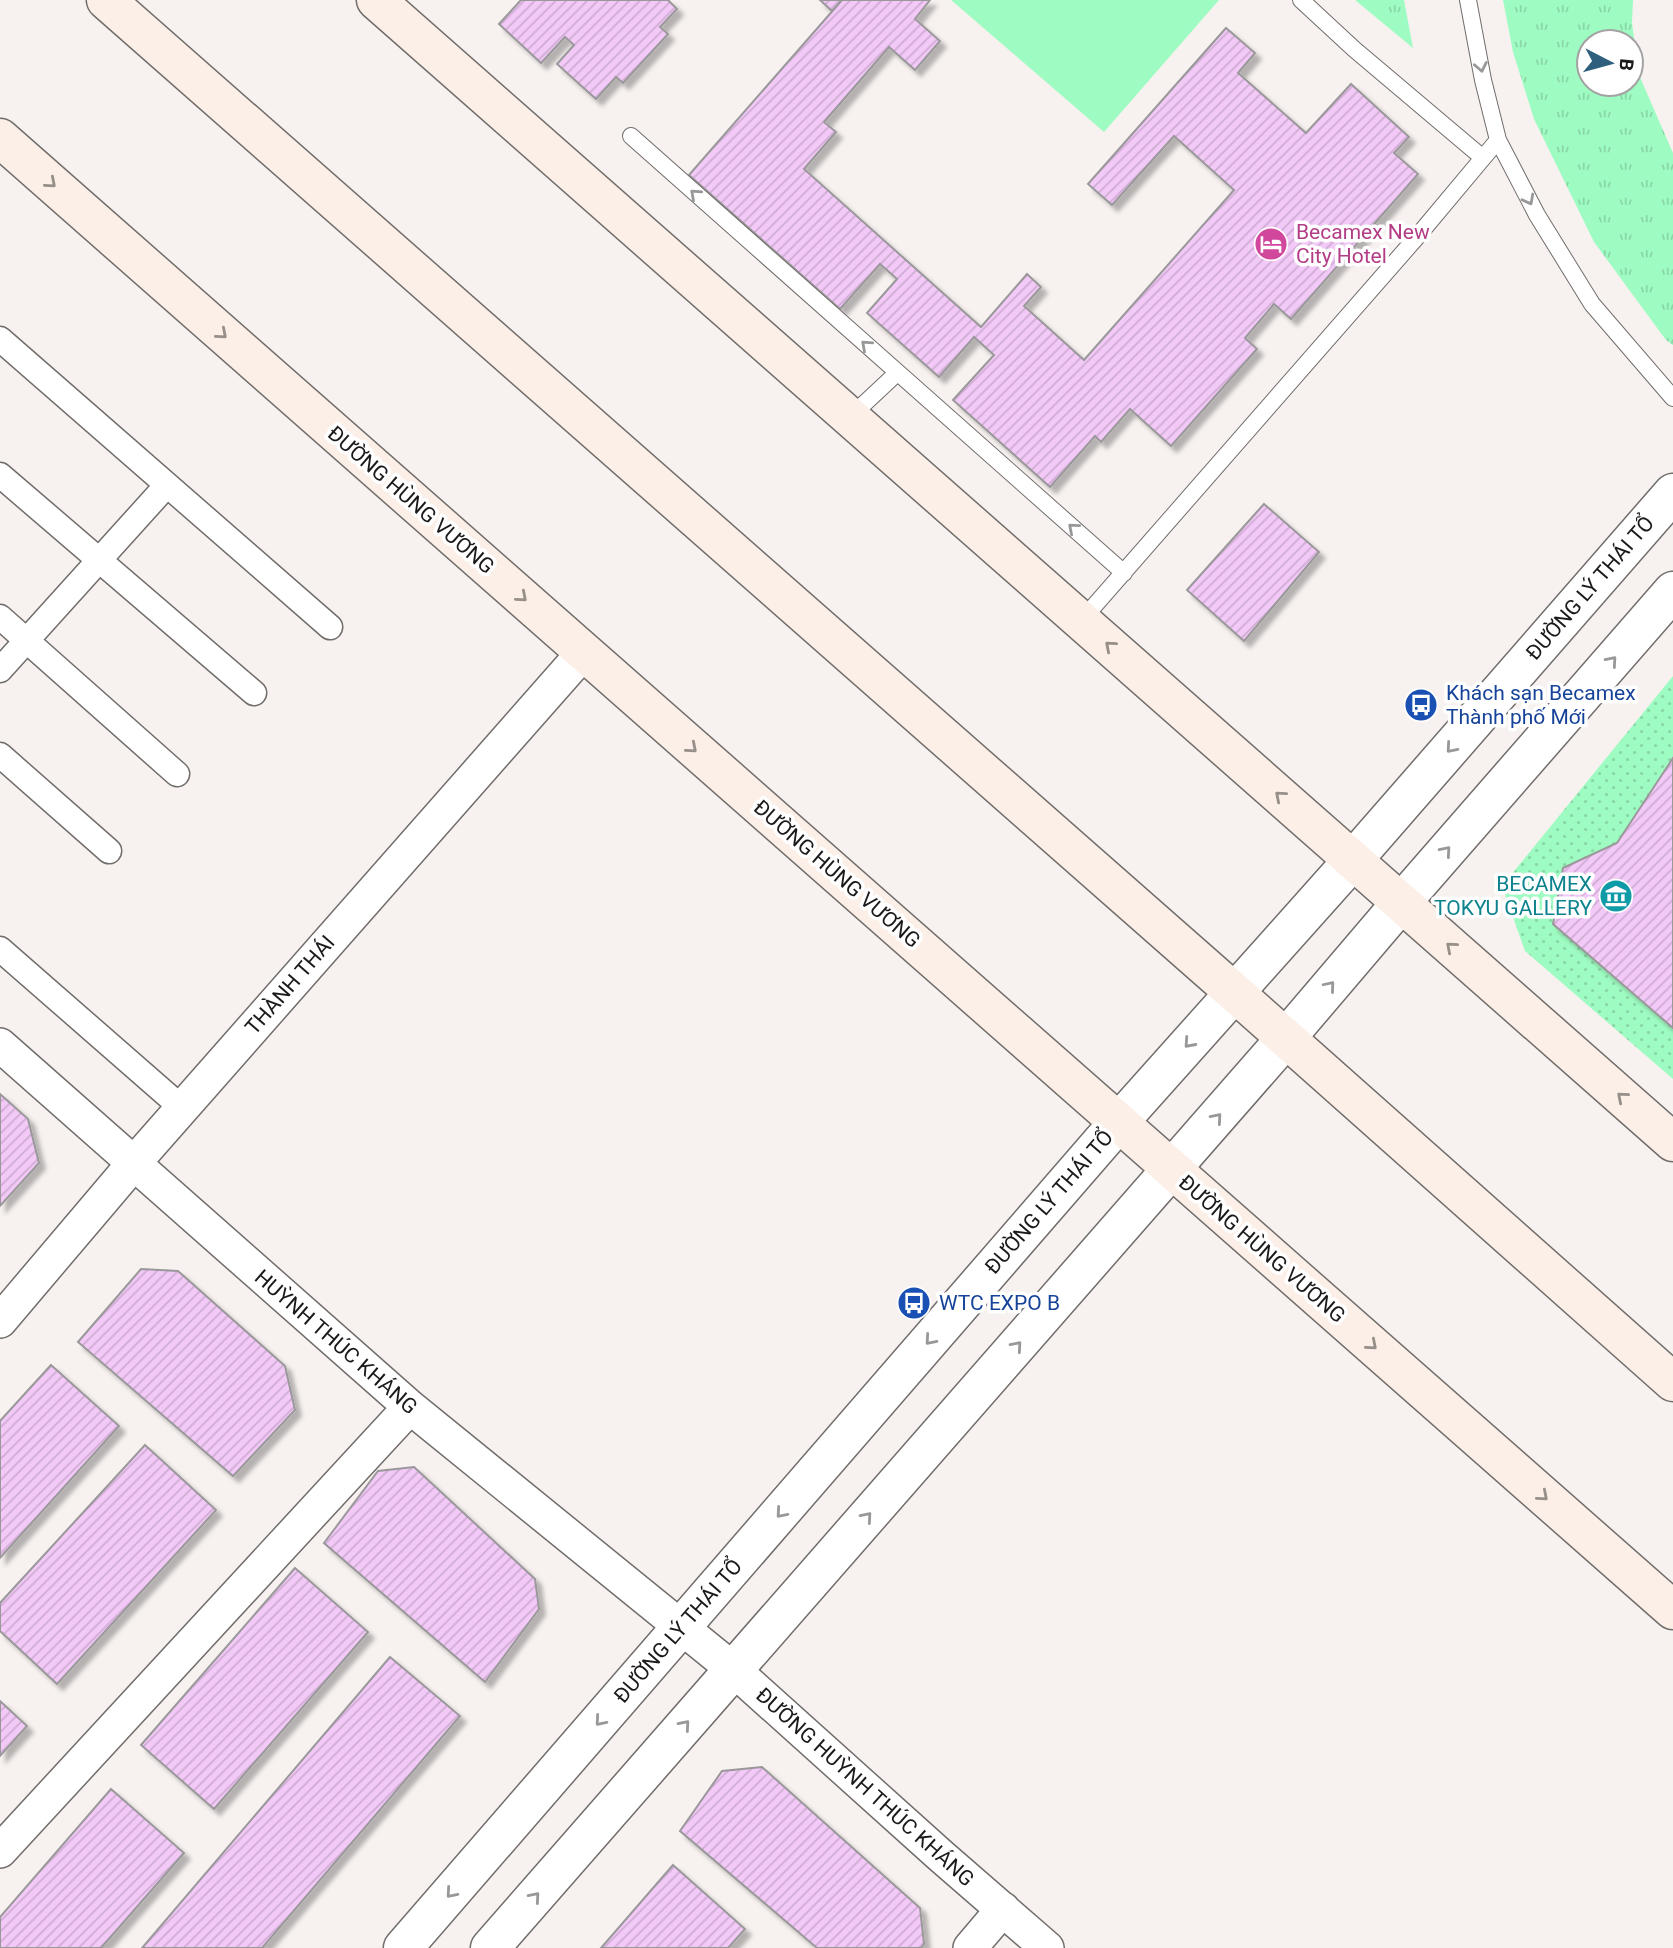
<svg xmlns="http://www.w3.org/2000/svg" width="1673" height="1948" font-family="Roboto,sans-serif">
	<defs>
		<pattern id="grass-tufts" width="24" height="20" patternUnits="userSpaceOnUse" patternTransform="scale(1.75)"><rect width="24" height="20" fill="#9efbc1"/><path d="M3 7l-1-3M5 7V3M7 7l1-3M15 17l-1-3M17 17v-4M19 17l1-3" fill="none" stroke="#88d7a5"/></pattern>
		<pattern id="park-dots" width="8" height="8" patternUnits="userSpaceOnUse" patternTransform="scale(1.75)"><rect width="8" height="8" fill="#9efbc1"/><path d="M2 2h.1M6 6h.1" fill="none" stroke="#88d7a5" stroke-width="1.8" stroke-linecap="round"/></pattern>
		<pattern id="building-hatch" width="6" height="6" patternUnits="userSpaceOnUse" patternTransform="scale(1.75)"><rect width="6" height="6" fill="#f2c9f7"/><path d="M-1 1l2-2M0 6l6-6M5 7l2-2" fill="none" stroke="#cfacd3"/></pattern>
		<filter id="shadow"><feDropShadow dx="6" dy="6" stdDeviation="2" flood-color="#0004"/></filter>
	</defs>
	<rect width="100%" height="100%" fill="#f7f2f0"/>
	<path fill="url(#grass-tufts)" fill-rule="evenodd" d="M1355,0H1404L1413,48Z
		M1503,0H1633L1632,23L1639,75L1673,153V345L1666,340L1594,242L1534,119L1513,52ZM1631,42V84H1589V42Z"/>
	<path fill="url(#park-dots)" d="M1673,676V1079L1525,951L1502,886Z"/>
	<path fill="#9efbc1" d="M951,0H1219L1104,132Z"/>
	<path fill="url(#building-hatch)" stroke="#9b989b" stroke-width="2" filter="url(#shadow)" d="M521,0H668L677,9L660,27L668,34L623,83L616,77L596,99L557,64L574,45L565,37L541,63L499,24Z
		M820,0H842L832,11Z
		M842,0H930L915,19L940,41L915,70L889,47L824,122L836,132L804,169L981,327L1027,274L1041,287L1024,306L1084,360L1234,190L1174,136L1112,205L1088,184L1226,28L1255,53L1238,73L1306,133L1351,84L1409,137L1394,153L1418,174L1291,319L1274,304L1245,338L1257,349L1171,446L1130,409L1101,442L1095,436L1050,487L953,400L994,355L974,337L939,377L867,313L897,279L880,264L840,309L689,175Z
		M1264,504L1319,552L1244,641L1187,590Z
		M1673,758V1028L1553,924L1563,868L1617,843Z
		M0,1094L28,1119L39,1163L0,1206Z
		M141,1269L178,1271L285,1366L295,1410L233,1476L78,1342Z
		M51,1365L119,1426L0,1558V1421Z
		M145,1445L216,1510L57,1684L0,1631V1603Z
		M414,1467L535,1579L539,1609L485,1682L324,1543L378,1471Z
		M295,1568L368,1632L214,1809L141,1745Z
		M390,1657L460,1716L262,1948H142Z
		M0,1701L27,1726L0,1756Z
		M762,1767L920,1908L924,1944L921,1948H817L680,1831L722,1771Z
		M111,1789L184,1853L101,1948H0V1917Z
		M673,1865L745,1929L728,1948H601Z"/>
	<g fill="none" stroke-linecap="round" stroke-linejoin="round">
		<defs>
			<path id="service" d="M1301,0L1354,49L1483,158
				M1468,0L1483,80L1498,140L1537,215L1592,304L1673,398
				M631,136L1124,573
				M850,417L897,373
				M1081,621L1416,238L1498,140"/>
			<path id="pedestrian" d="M0,339L330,627
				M0,475L254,693
				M0,617L177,774
				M0,670L167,485
				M0,755L109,851
				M0,949L182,1108"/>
			<path id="minor" d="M0,1045L410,1407L734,1670L941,1856L1047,1948
				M0,1321L134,1163L584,652
				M0,1851L410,1407
				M970,1948L1003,1909"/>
			<path id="tertiary" d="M403,1948L1119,1122L1353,860L1673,493
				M490,1948L1286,1038L1401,903L1673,591"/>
			<path id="secondary" d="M106,0L1235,993L1673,1382
				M376,0L1673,1142
				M0,138L1673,1610"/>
		</defs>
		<use href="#service" stroke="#716d6b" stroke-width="18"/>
		<use href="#pedestrian" stroke="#716d6b" stroke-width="27"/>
		<use href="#minor" stroke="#716d6b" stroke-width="36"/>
		<use href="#tertiary" stroke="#716d6b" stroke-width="41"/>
		<use href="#secondary" stroke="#716d6b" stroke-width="41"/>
		<use href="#service" stroke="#fff" stroke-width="16"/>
		<use href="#pedestrian" stroke="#fff" stroke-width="24"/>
		<use href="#minor" stroke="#fff" stroke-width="33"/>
		<use href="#tertiary" stroke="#fff" stroke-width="38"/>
		<use href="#secondary" stroke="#fbefe7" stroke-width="38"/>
	</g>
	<defs><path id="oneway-chevron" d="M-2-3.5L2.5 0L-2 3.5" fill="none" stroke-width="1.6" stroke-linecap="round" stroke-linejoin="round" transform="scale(1.75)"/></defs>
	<g stroke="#989898">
		<use href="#oneway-chevron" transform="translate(1481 67) rotate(79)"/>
		<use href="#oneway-chevron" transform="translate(695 194) rotate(-138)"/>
		<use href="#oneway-chevron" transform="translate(1529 200) rotate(62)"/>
		<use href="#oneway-chevron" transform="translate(866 345) rotate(-138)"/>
		<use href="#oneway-chevron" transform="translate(1073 528) rotate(-139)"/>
		<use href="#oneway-chevron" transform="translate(1612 661) rotate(-49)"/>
		<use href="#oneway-chevron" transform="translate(1451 748) rotate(131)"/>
		<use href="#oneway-chevron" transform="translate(1446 851) rotate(-49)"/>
		<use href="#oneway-chevron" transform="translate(1330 986) rotate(-50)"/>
		<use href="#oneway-chevron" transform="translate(1189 1043) rotate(132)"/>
		<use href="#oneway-chevron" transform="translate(1217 1118) rotate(-49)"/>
		<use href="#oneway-chevron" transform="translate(930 1340) rotate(131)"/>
		<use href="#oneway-chevron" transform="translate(1017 1346) rotate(-49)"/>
		<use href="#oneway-chevron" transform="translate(781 1513) rotate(131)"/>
		<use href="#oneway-chevron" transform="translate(867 1517) rotate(-49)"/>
		<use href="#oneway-chevron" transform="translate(600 1721) rotate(131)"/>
		<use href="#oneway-chevron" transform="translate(685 1725) rotate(-49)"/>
		<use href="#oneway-chevron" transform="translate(451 1893) rotate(131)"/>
		<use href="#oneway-chevron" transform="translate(535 1897) rotate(-49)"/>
	</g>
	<g stroke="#968f8a">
		<use href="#oneway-chevron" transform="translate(51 183) rotate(41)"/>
		<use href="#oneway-chevron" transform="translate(222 334) rotate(41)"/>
		<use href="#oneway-chevron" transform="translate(522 597) rotate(41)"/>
		<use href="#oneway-chevron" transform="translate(1110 646) rotate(-139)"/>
		<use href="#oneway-chevron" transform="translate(692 748) rotate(41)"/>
		<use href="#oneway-chevron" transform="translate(1280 796) rotate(-139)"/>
		<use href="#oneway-chevron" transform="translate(1451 947) rotate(-139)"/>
		<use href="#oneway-chevron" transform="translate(1622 1097) rotate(-139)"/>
		<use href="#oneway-chevron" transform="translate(1372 1345) rotate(41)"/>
		<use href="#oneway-chevron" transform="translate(1543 1496) rotate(41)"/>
	</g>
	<defs>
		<symbol id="hotel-disc" viewBox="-11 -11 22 22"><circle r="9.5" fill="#d1479c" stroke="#fff"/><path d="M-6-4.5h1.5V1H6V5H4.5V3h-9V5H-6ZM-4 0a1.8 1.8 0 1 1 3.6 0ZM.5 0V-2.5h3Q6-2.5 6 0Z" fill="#fff"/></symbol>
		<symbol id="bus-disc" viewBox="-11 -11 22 22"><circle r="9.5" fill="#1a4fb4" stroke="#fff"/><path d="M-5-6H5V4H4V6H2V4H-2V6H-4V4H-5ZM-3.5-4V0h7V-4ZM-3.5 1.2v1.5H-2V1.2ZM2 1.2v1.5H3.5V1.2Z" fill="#fff"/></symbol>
		<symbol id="museum-disc" viewBox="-11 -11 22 22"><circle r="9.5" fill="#0f9aa8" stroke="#fff"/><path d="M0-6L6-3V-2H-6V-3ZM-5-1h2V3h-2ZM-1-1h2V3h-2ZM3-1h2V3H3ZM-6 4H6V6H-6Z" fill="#fff"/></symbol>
	</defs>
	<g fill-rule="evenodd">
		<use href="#hotel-disc" x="1252" y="225" width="38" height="38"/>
		<use href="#bus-disc" x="1402" y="686" width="38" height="38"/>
		<use href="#museum-disc" x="1597" y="877" width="38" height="38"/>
		<use href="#bus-disc" x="895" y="1284" width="38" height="38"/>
	</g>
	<g text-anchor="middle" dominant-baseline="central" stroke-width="7" stroke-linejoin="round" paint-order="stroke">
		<g font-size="21" fill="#b23c85" stroke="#fff" text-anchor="start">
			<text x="1296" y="232">Becamex New<tspan x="1296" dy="24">City Hotel</tspan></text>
		</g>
		<g font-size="21" fill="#1b1919" stroke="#fff">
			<text transform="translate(411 500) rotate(41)">ĐƯỜNG HÙNG VƯƠNG</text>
			<text transform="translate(1590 588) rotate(-49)">ĐƯỜNG LÝ THÁI TỔ</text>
			<text transform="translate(837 874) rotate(41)">ĐƯỜNG HÙNG VƯƠNG</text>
			<text transform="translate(290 985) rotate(-49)">THÀNH THÁI</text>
			<text transform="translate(1049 1202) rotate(-49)">ĐƯỜNG LÝ THÁI TỔ</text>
			<text transform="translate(1262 1249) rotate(41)">ĐƯỜNG HÙNG VƯƠNG</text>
			<text transform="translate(336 1342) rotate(41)">HUỲNH THÚC KHÁNG</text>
			<text transform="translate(678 1631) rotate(-49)">ĐƯỜNG LÝ THÁI TỔ</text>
			<text transform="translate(865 1787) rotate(42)">ĐƯỜNG HUỲNH THÚC KHÁNG</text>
		</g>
		<g font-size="21" fill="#164399" stroke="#fff" text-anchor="start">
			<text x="1446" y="693">Khách sạn Becamex<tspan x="1446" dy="24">Thành phố Mới</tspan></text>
			<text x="939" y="1303">WTC EXPO B</text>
		</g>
		<g font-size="21" fill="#0d838f" stroke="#fff" text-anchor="end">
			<text x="1592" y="884">BECAMEX<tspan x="1592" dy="24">TOKYU GALLERY</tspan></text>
		</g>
	</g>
	<g transform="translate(1610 63) rotate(96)"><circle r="33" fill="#ffffff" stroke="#a4a3a3" stroke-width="2"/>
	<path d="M0-5L12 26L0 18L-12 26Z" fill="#2e5f7d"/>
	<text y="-10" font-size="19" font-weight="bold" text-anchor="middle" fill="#1b1919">B</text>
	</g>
</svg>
